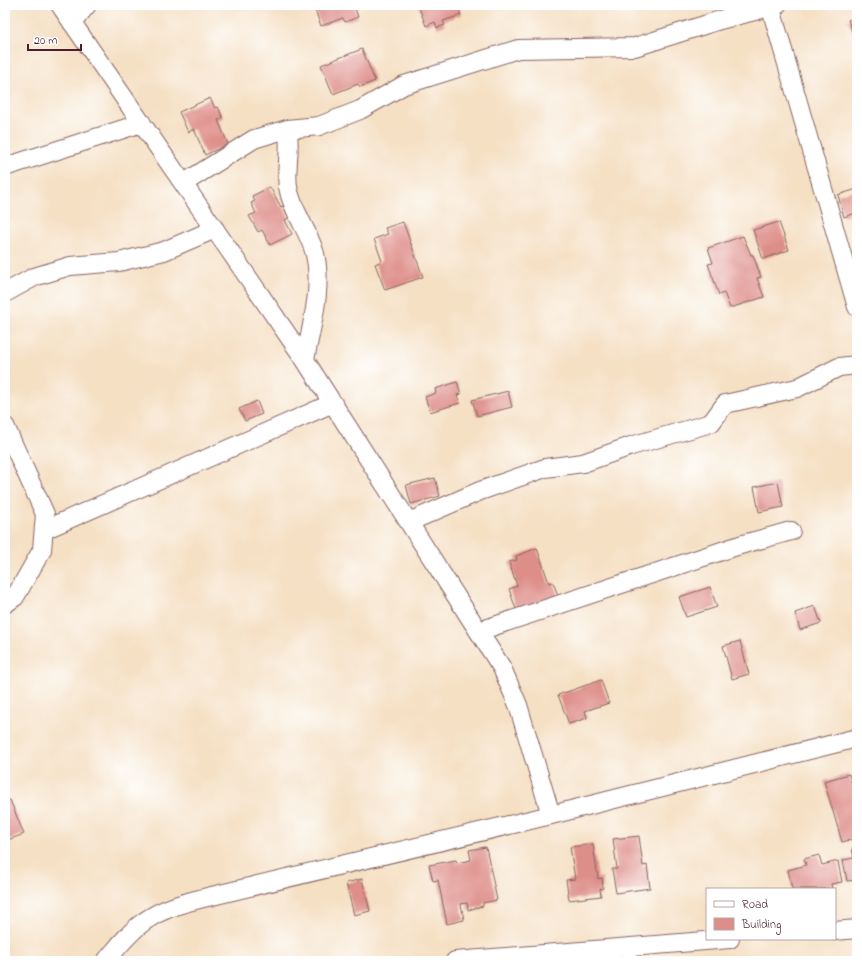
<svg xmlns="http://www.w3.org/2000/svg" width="862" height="966" font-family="'Indie Flower',sans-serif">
	<rect width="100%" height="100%" fill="#fff"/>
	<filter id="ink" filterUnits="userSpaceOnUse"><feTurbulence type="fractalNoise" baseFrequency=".025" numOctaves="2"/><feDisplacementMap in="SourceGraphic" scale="8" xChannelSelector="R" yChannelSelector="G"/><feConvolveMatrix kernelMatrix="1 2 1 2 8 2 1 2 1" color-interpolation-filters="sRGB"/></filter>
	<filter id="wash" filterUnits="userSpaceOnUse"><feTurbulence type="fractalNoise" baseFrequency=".012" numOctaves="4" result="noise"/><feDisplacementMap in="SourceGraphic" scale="16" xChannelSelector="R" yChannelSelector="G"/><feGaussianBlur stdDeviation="0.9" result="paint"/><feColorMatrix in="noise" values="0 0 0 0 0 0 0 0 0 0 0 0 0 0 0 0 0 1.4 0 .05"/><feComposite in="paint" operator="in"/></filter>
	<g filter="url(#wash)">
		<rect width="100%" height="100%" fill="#f5e0c4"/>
		<g id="blocks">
			<path fill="#de8e89" d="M313,5H354L358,17L345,22L343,18L321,26Z
				M418,5H458L461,15L443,21L445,25L437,28L435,22L426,26Z
				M857,17V44L848,20Z
				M362,49L375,81L360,87L358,84L333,94L321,65Z
				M210,98L215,108L218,107L223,118L218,120L228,144L205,155L194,129L188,132L179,112Z
				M270,187L281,207L283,206L289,218L285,220L292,234L270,245L262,230L258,232L249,216L256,213L251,203L255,201L252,196Z
				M857,189V205L854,206L856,213L844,217L838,195Z
				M403,222L423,277L385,290L375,264L382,261L374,239L388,234L385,228Z
				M779,222L789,250L763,259L753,230Z
				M743,236L751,255H753L761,277L757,278L764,297L730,308L724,293L719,295L708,264L713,263L708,248Z
				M457,382L461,394L457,395L460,403L430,412L425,397L436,393L435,389Z
				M508,391L512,407L477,416L472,400Z
				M257,401L262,414L245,421L239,409Z
				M435,478L440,496L411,504L406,485Z
				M778,482L783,507L759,512L754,487Z
				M537,548L549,583L553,582L560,601L518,615L509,589L517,586L509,562L517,560L516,556Z
				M710,587L717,607L686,617L679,597Z
				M815,606L821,623L800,630L795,613Z
				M740,641L749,674L732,679L723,646Z
				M601,680L609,703L585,711L587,718L569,724L558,695Z
				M849,774L854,792L857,791V838L842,842L824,781Z
				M10,800L24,834L5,841V802Z
				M639,836L643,866L647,865L650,888L616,893L612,869H617L613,839Z
				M593,844L598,879L602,878L603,888L600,889L601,896L569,900L566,880L575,879L570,847Z
				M486,847L497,900L483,903V906L468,910L467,903L461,904L464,920L447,924L438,880L433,881L429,865L456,860L457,863L471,860L469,850Z
				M857,847V880L847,881L843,860L854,858L852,848Z
				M819,855L822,865L838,861L842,882L831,884L832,889H792L788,870L806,865L804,859Z
				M362,879L370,911L354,915L346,883Z"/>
		</g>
	</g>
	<g filter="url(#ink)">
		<use href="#blocks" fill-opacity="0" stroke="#866361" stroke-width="1"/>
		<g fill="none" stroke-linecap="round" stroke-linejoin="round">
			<defs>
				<path id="minor" d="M60,5L305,360L502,668L518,705L551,815
					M770,5L857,307
					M72,23L87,5
					M287,129C292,148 285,167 288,187C292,211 309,231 315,254C323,289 311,326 305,360
					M5,167L142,123
					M184,183L254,139L287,129L319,126L360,110L404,85L518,49L635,47L720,20L777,5
					M5,293L34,277L70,266L119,262L164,251L215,229
					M5,426L45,514L42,550L15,597L5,604
					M409,522L480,491L545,468L583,463L631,446L711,423L725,404L797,388L839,367L857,365
					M44,530L333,403
					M479,631L740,545L791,531
					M835,931L857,929
					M106,961C118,947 130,931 145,921C166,906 192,901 216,895L551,815L857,738
					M455,961L730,939"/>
			</defs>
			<use href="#minor" stroke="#866361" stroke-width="20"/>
			<use href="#minor" stroke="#fff" stroke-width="18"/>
		</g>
	</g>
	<rect width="862" height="966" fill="none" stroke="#fff" stroke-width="20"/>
	<rect x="706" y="888" width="130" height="52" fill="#ffffff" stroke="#b7a5aa"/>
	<rect x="714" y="901" width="20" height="6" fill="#ffffff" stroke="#b7a5aa"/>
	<text x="742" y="908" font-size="12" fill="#4a1f2b">Road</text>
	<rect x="714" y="918" width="20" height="12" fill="#de8e89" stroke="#b7a5aa"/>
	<text x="742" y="928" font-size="12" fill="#4a1f2b">Building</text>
	<path d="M28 44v6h53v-6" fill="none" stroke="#4a1f2b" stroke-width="2"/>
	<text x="34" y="44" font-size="12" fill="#4a1f2b" stroke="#ffffff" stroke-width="3" paint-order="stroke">20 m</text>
</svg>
